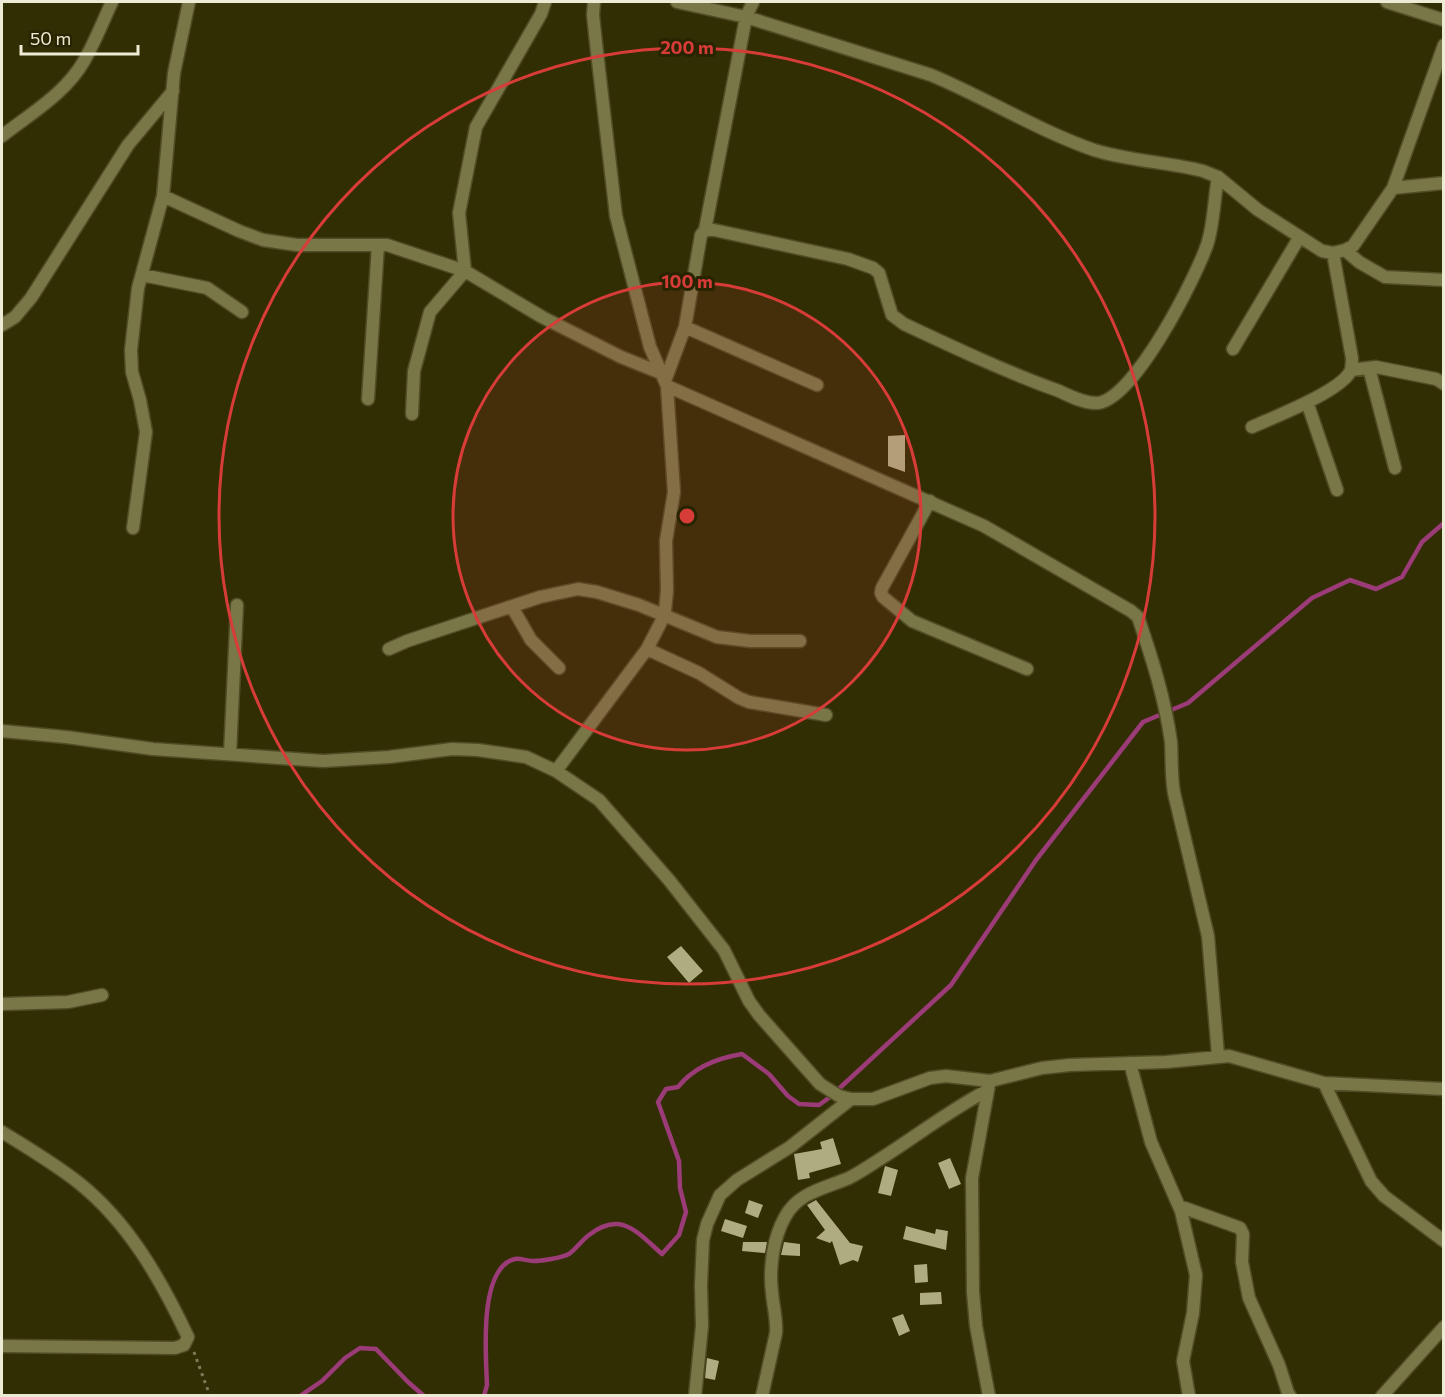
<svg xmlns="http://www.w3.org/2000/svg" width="1445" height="1397" font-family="Commissioner,sans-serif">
	<rect width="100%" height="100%" fill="#322e04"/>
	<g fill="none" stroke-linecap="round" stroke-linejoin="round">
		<path stroke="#9b3b78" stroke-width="4.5" d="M300,1396L322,1381L345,1358L360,1348L376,1349L408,1382L424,1396
			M484,1396L487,1385C486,1356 478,1268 515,1259C521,1258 527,1261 533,1261C542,1261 561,1258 569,1254C576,1249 582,1240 589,1235C621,1210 637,1232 662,1254L679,1235L686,1212L680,1188L679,1161L658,1102L666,1089L678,1087C693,1068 718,1058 742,1054L769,1074L788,1096L799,1104L819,1105L830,1097L951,985L1036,860L1143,722L1188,703L1312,598L1350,580L1376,589L1402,577L1422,542L1444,523"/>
	</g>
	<path fill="#b0ac82" d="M905,435V472L888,466V436Z
		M681,946L703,971L689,983L667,957Z
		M833,1138L841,1164L809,1173L810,1178L798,1180L794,1154L822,1149L820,1142Z
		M950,1158L961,1184L949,1189L938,1163Z
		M885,1166L898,1170L891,1196L878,1193Z
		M749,1200L763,1205L758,1218L745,1213Z
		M816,1200L850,1243L863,1246L858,1262L853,1260L840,1265L832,1241L830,1243L816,1238L825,1230L807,1205Z
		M725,1219L747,1226L743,1238L721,1231Z
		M906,1226L935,1234L936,1229L948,1231L946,1250L903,1239Z
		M743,1242H767L765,1253L742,1251Z
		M784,1242L800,1244V1256L781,1255Z
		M927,1264L928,1282L915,1283L914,1265Z
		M941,1292L942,1304L920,1305V1293Z
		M903,1314L910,1331L899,1336L892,1318Z
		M707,1358L719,1361L715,1380L705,1378Z"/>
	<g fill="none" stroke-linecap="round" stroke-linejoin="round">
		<defs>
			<path id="minor" d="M677,2L746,17L931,75C986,98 1037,130 1094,150C1129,161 1167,162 1203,171L1218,177L1258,210L1322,251L1333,253L1345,250L1353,246L1393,188L1444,45
				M1387,2L1444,20
				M2,136C30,114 66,93 84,61C95,42 103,21 112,2
				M1393,188L1444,183
				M163,196L239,231L263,240L297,245H387L465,271L542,317L621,357L661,373
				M705,230L746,17L753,2
				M1345,250L1359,262L1385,277L1444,280
				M142,275L207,288L242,312
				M2,325L15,317L31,298L128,145L173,91
				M685,327L817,385
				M1233,349L1299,238
				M1369,368L1395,468
				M1351,370L1376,367L1436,379L1444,384
				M665,381L685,327L701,235L705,230H714L848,259L873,268L879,273L892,315L904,324C955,348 1006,372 1059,391C1070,396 1085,404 1098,403C1135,398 1195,279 1207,245C1214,224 1214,199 1218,177
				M667,386L984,526L1131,611L1138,617C1152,658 1165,699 1171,742C1172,759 1171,776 1174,793L1208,936L1218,1055
				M368,399L378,245
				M1307,402L1337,490
				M412,414L414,371L430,312L465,271L459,213L476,127L541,14L545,2
				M1252,427C1274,417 1339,392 1350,372C1352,368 1352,362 1352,358L1333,253
				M930,501L882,588L881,593L883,597L912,621L1027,669
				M133,528L146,432L140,400L132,372L131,350L138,288L163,196L174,73L189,2
				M512,607L531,640L559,668
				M389,649L407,641L540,597L578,589L597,592L639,605L717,637L750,641H800
				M647,649L699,673L739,698L749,702L826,715
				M2,731L66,737L153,749L323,761L389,757L452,749L478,750L526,757L556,771L599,800L669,880L724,950L749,1001L759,1015L820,1084L839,1096L851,1099H873L930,1078L946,1076L990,1081L1042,1068L1070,1065L1166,1062L1229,1056L1324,1083L1444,1089
				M230,754L237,605
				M556,771L647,649L660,624L665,611L667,591L666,541L674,492L667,386L650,347L616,216L596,43L593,15L594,2
				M2,1004L68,1002L102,995
				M1130,1063L1151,1142L1181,1211L1196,1275L1193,1313L1183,1361L1189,1396
				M1324,1083L1371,1181L1384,1196L1444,1241
				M2,1132C28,1148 55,1164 79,1183C129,1223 161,1280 188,1337L184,1345L175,1348L2,1346
				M1179,1206L1240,1228L1243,1234L1242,1262L1249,1298L1279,1365L1288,1393L1290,1396
				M695,1396L702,1326L701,1285L703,1240L707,1224L720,1195L737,1180L790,1147L851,1099
				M762,1396L776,1333C777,1319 773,1306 772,1292C769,1269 773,1238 785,1217C798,1192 826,1188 849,1178C859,1173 868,1167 877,1161C914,1138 948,1111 988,1090
				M989,1396L976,1326L973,1292L972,1178L989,1085
				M1382,1396L1444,1327"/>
		</defs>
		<use href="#minor" stroke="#504c25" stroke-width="15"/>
		<path stroke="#7f7b5a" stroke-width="3" stroke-dasharray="3 4.5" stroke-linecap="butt" d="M194,1352L210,1396"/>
		<use href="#minor" stroke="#797647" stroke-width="12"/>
	</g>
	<circle cx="687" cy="516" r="234" fill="#d83c39" fill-opacity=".12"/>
	<g fill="none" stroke="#d83c39" stroke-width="3">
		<circle cx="687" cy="516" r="234"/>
		<circle cx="687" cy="516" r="468"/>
	</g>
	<circle cx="687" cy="516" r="9" fill="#d83c39" stroke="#282400" stroke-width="3"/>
	<g font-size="18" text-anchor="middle" font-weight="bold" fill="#d83c39" stroke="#282400" stroke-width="6" stroke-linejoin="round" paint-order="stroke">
		<text x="687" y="54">200 m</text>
		<text x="687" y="288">100 m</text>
	</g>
	<rect width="1445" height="1397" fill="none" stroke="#edebd5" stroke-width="6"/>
	<path d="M21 45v9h117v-9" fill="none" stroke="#edebd5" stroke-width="3"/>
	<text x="30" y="45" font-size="18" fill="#edebd5" stroke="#282400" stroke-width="4.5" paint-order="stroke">50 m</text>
</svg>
